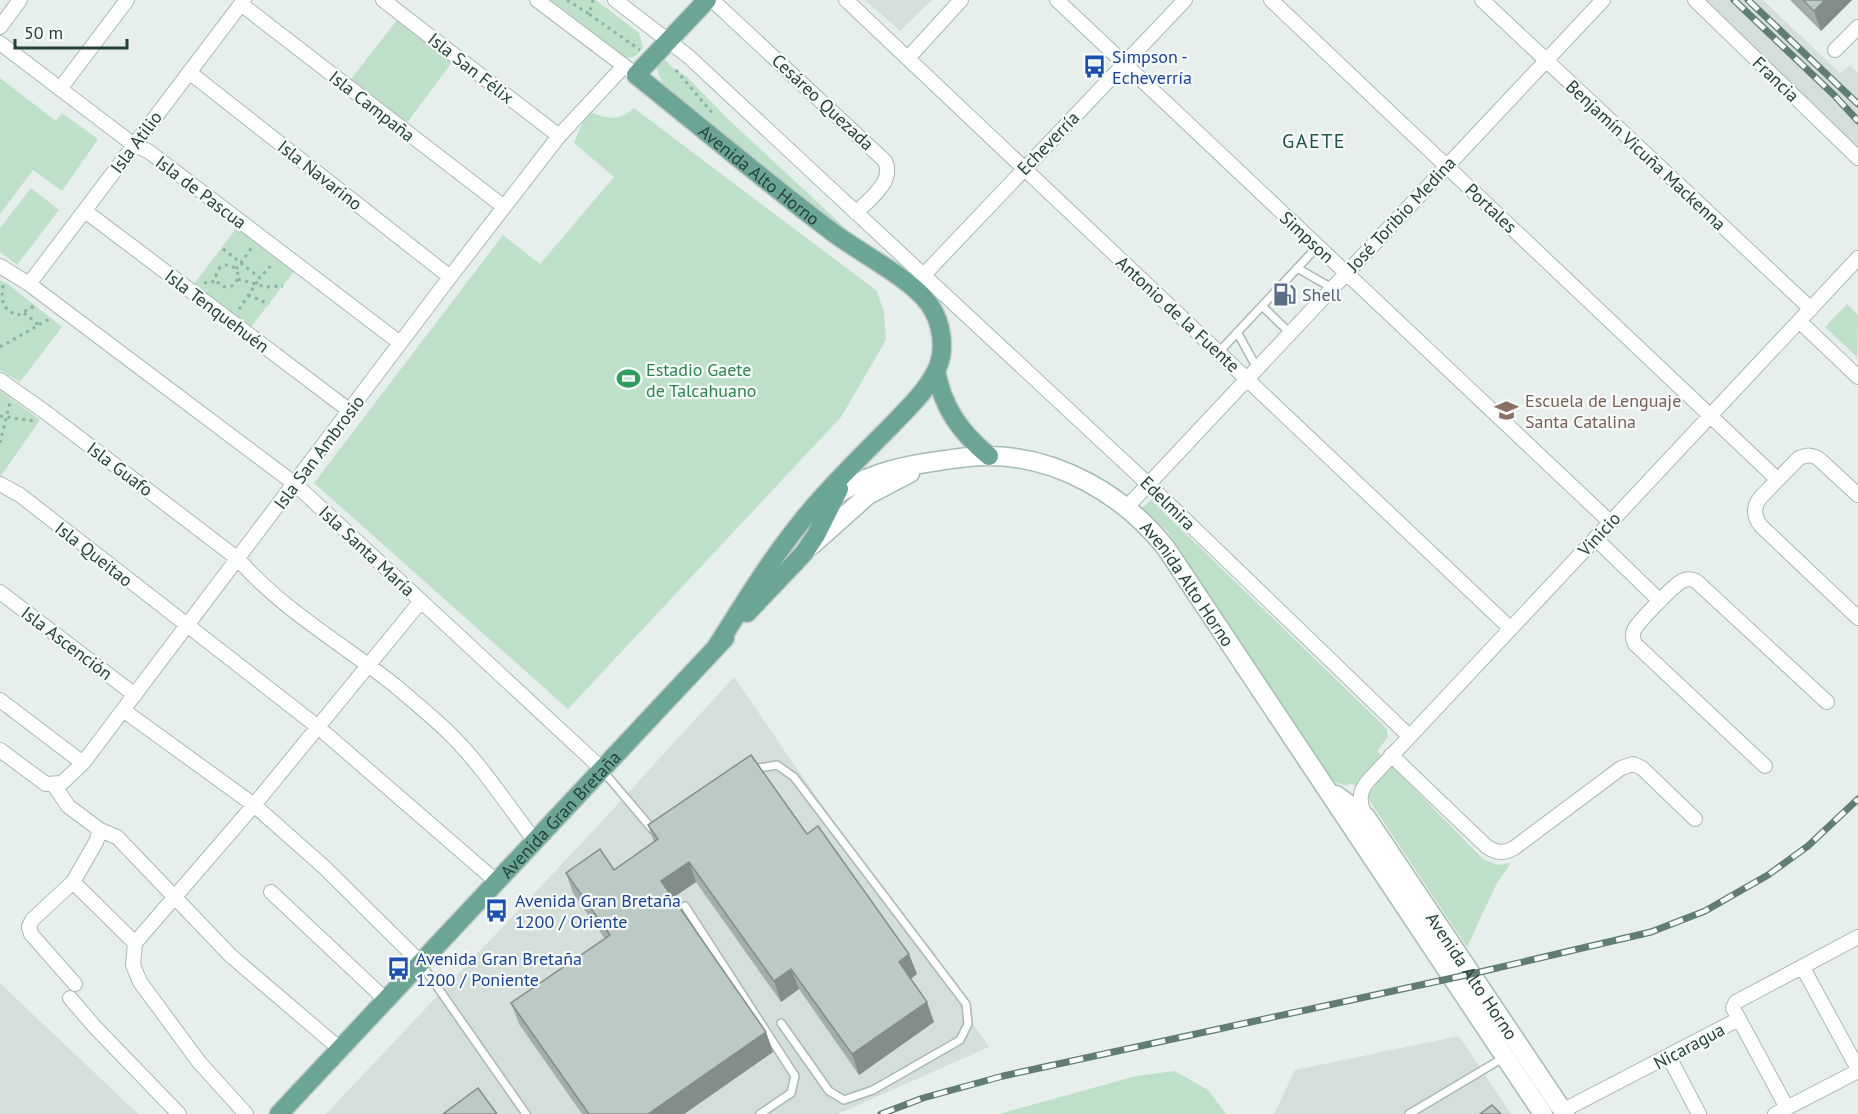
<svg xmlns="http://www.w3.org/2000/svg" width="1858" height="1114" font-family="'PT Sans',sans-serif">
	<rect width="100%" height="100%" fill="#e6efeb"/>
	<path fill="#d4dfda" d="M865,0H932L900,31Z
		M1700,0H1763L1840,73L1850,65L1858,73V152Z
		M734,677L989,1047L838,1114H326L593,831Z
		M0,983L138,1114H0Z
		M1459,1036L1511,1114H1274L1295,1070Z"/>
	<path fill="#bfe0c8" d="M545,0H596L639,33L643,47C638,55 635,58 625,58Z
		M397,20L452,62L407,123L351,79Z
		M658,53L672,67L687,77L727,118L858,240L674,100C664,85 652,71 658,53Z
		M0,78L56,121L62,113L98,139L62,191L33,170L0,214Z
		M634,108L877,291L884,312L886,340L841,417L568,709L314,483L503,235L540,264L614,177L574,143L587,111C606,118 618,123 634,108Z
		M31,188L59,210L17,265L0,252V228Z
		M238,226L295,270L251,327L194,284Z
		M0,280L8,284L62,327L20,382L0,370Z
		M1847,304L1858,315L1857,357L1825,327Z
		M0,390L40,420L0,477Z
		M1151,500L1387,729L1388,737L1377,751L1483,859L1498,865L1511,863L1497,883L1467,947L1367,797L1352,784C1335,788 1328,776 1319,764L1168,532L1142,508Z
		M1175,1071L1208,1090L1226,1114H999L1136,1076Z"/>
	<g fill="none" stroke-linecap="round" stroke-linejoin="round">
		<defs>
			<path id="lane" d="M1297,268L1332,288
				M1262,306L1290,333
				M1237,332L1257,368
				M1219,352L1317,247
				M602,770L653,830
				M754,772L759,768L777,765L794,777L966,1004L968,1024L960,1040L873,1090L844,1100L829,1091L781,1023
				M685,906L795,1076L791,1093L760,1114
				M422,965L526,1114
				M1409,1114L1503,1058"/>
			<path id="street" d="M383,0L559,136
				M537,0L631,71
				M615,0L688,56L1148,484L1409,736
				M712,0L885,161C895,182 869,199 856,213
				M846,0L1510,628
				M1057,0L1610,522
				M1271,0L1777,479
				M1482,0L1811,309
				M1695,0L1858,158
				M241,4L504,207
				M0,27L20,0
				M0,43L134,145L148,151L400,343
				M1835,50L1858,27
				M908,58L961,0
				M189,72L450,277
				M60,89L127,0
				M85,211L350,411
				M0,266L29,284L295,484L602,769
				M918,281L1185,0
				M29,284L244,0
				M1799,321L1858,377
				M0,380L48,414L238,559C283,611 345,645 398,688C415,703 433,717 449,733C482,765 507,805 535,841
				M0,484L20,495L318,727L497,882
				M1858,495L1820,460C1813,454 1807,455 1799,458L1761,497C1753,506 1753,516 1761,526L1858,618
				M1127,507L1603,0
				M1595,538L1660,601
				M0,592L135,695
				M0,700L83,763
				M123,710L254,805L324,867L421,963
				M0,750L46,784L62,783L83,763L450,277L559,136L624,66
				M1391,755L1486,846C1495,853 1504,854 1514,848L1621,768L1633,764L1642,768L1695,819
				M1765,766L1635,644C1633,639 1632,635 1634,630C1639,621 1674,585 1682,581C1687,578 1691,579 1696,581L1827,702
				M54,785L68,806L100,830L117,837L231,956L340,1049
				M1366,817C1359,803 1358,793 1368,781L1858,258
				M73,882L135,943
				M271,892L386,1000
				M1803,968L1858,1069
				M75,984L31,934L29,927L32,920L73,882L96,842L100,830
				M70,998L94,1026L179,1114
				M1739,1019L1787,1108
				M1669,1057L1699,1114
				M1562,1111L1739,1019L1733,1008L1736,1002L1858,937
				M246,1114L199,1062L140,982L133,965L135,943L254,805L421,601
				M1775,1114L1858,1071"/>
			<g id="secondary">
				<path id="s1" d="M827,501C864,475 895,467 938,461C955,459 972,455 988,456C1058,456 1124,495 1166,548L1543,1114"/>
				<path d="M812,545L868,495L910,473"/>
				<path id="s2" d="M1336,795L1366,817L1565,1114"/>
			</g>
			<g id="primary">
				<path id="s3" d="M707,0L636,75C701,127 765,181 831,231C858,252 911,278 929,304C942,322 946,349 937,369C927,391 907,409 891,426C869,448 846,471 825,494C782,541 750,593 717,646"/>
				<path d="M936,371C943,408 960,432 989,456"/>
				<path d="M747,613L804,553L816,535L839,489"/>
				<path id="s4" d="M279,1114L725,638"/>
			</g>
		</defs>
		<use href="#lane" stroke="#a8b8b2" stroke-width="10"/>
		<use href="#street" stroke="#a8b8b2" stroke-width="16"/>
		<use href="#secondary" stroke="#a4bbb3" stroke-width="21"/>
		<use href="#primary" stroke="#c2cac8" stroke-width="21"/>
		<path stroke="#86b3a5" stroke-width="3" stroke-dasharray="3 4.5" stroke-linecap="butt" d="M567,0L589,14
			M593,0L589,14L640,50
			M676,70L714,115
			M223,249L260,278L273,263
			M216 276a11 11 0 1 1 22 0a11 11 0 1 1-22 0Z
			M236,269L253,246
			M238,279L266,287L283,286
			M204,283L217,281
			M3,285C1,301 2,310 18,315L36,305
			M248,295L269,304
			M239,309L260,278
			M24,313L39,325
			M0,347L51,318
			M0,416L34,421
			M0,443L10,402"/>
		<use href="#lane" stroke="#fff" stroke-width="7"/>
		<use href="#street" stroke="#fff" stroke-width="14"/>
		<use href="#secondary" stroke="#fff" stroke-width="18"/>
		<use href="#primary" stroke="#6aa596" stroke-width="18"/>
		<defs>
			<path id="rail" d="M1734,0L1834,95L1858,121
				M1748,0L1858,104
				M881,1114L923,1098L1003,1076L1480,972L1651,932L1705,911L1768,875L1808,846L1858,799"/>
		</defs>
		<use href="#rail" stroke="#5f7d75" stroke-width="7"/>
		<use href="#rail" stroke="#f7fbf9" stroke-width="4.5" stroke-dasharray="14" stroke-linecap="butt"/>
	</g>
	<path fill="#a1aea9" d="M1790,0H1852L1821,31Z
		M648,825L807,834L917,974L911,979L934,1022L859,1075L799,989L781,1002L696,882L673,898L766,1032L773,1052L684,1114H582L519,1024L511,1003L605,939L573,893L566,873L614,870L654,842Z"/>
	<path fill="#838d89" d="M1825,0H1852L1821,31L1814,11Z
		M689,862L696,882L668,901L661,881Z
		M909,954L917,974L906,982L899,962Z
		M791,969L799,989L781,1002L774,981Z
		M927,1002L934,1022L859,1075L852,1054Z
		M766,1032L773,1052L684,1114H648Z"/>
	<path fill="#bbcac4" stroke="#838d89" stroke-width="1.5" d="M1803,0H1825L1814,11Z
		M751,755L807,834L818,826L909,954L899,962L927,1002L852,1054L791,969L774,981L689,862L661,881L766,1032L648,1114H589L511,1003L610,935L566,873L600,849L614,870L658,839L648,825Z
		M478,1088L497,1114H443Z
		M1492,1105L1501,1114H1480Z"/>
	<defs>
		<symbol id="bus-bare" viewBox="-9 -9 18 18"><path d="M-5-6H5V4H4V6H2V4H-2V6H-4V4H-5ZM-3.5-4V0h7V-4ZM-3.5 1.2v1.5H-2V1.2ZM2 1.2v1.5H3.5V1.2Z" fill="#1a4fb4" stroke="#f7fbf9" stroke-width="2.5" paint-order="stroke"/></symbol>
		<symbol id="fuel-bare" viewBox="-9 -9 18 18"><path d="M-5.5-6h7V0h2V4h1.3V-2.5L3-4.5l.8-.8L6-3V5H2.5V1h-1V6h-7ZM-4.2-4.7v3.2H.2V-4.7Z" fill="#5c6f8a" stroke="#f7fbf9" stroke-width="2.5" paint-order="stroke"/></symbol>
		<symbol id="stadium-bare" viewBox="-9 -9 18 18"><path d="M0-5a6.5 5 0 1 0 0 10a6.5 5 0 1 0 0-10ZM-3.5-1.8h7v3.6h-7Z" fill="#2e9e5b" stroke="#f7fbf9" stroke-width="2.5" paint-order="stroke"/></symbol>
		<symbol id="school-bare" viewBox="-9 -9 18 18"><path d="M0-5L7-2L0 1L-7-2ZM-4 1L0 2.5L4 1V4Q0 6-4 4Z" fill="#8d6e63" stroke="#f7fbf9" stroke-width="2.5" paint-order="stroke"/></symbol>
	</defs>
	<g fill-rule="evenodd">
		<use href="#bus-bare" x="1078" y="50" width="33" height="33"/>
		<use href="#fuel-bare" x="1268" y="278" width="33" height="33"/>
		<use href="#stadium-bare" x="612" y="362" width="33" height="33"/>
		<use href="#school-bare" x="1490" y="394" width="33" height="33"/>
		<use href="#bus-bare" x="480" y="894" width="33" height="33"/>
		<use href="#bus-bare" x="382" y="952" width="33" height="33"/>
	</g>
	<g text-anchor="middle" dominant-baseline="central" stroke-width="4.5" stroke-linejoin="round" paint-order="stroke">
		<g font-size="18" fill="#164399" stroke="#f7fbf9" text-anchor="start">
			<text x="1112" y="56">Simpson -<tspan x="1112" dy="21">Echeverría</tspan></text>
			<text x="515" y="900">Avenida Gran Bretaña<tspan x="515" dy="21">1200 / Oriente</tspan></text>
			<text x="416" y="958">Avenida Gran Bretaña<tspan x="416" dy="21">1200 / Poniente</tspan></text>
		</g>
		<g font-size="18" fill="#24423a" stroke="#f7fbf9">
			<text transform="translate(471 68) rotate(38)">Isla San Félix</text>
			<text transform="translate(1776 79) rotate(44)">Francia</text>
			<text transform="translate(823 102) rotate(43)">Cesáreo Quezada</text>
			<text transform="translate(372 106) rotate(38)">Isla Campaña</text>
			<text transform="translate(136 142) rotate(-53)">Isla Atilio</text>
			<text transform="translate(1048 143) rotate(-46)">Echeverría</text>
			<text transform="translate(1646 155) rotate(43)">Benjamín Vicuña Mackenna</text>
			<text transform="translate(320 175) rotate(38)">Isla Navarino</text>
			<text stroke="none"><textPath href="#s3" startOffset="262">Avenida Alto Horno</textPath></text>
			<text transform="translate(201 192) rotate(37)">Isla de Pascua</text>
			<text transform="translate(1491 208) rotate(43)">Portales</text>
			<text transform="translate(1401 214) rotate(-47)">José Toribio Medina</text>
			<text transform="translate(1307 237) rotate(43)">Simpson</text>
			<text transform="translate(217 311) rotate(37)">Isla Tenquehuén</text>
			<text transform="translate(1178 314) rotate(43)">Antonio de la Fuente</text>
			<text transform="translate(319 452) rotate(-53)">Isla San Ambrosio</text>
			<text transform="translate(120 469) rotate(37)">Isla Guafo</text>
			<text transform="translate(1168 503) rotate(44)">Edelmira</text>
			<text transform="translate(1599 534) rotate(-47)">Vinicio</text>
			<text transform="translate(367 551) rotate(43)">Isla Santa María</text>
			<text transform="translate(94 554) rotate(38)">Isla Queitao</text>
			<text stroke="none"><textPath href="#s1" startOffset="418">Avenida Alto Horno</textPath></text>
			<text transform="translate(67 643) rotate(37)">Isla Ascención</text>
			<text stroke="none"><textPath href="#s4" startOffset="411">Avenida Gran Bretaña</textPath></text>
			<text stroke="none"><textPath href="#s2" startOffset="228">Avenida Alto Horno</textPath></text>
			<text transform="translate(1689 1046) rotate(-28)">Nicaragua</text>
		</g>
		<g font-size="18" fill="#4e5e75" stroke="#f7fbf9" text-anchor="start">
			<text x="1302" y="294">Shell</text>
		</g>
		<g font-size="18" fill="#27864d" stroke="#f7fbf9" text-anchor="start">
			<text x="646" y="369">Estadio Gaete<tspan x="646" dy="21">de Talcahuano</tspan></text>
		</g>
		<g font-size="18" fill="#785e54" stroke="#f7fbf9" text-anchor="start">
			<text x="1525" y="400">Escuela de Lenguaje<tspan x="1525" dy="21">Santa Catalina</tspan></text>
		</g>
		<g font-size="20" letter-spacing="1.5" fill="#1f5548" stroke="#f7fbf9">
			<text x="1314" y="141">GAETE</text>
		</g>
	</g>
	<path d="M15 39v9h112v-9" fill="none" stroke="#24423a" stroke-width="3"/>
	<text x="24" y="39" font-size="18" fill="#24423a" stroke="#f7fbf9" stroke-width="4.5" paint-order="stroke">50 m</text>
</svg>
